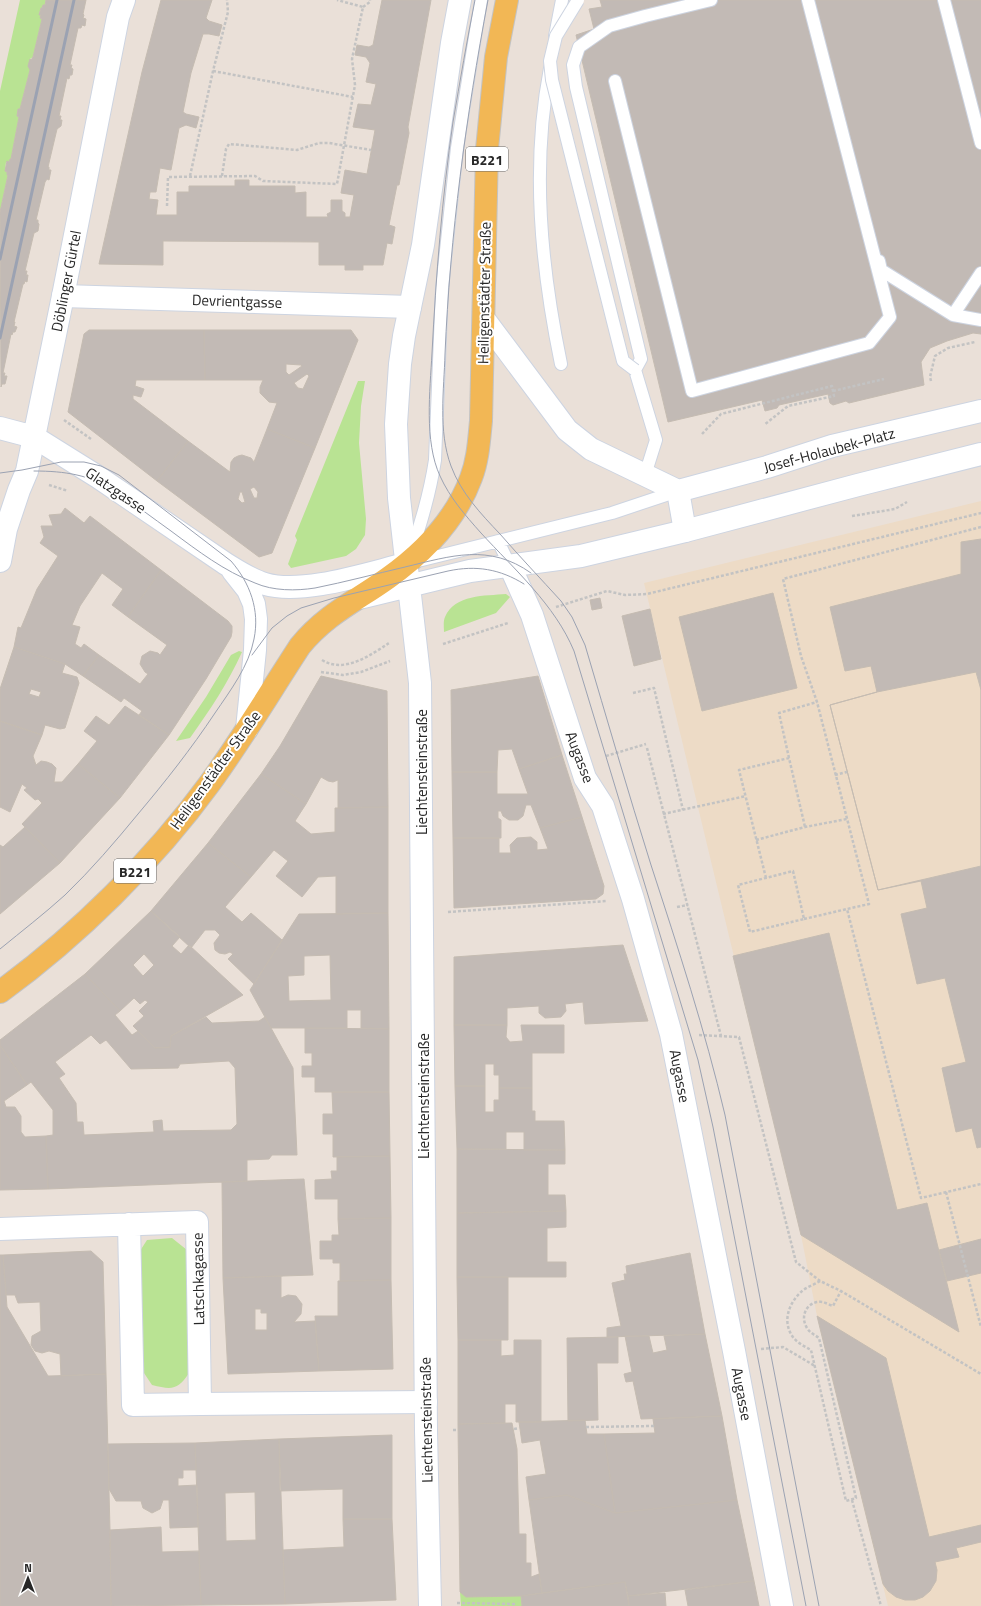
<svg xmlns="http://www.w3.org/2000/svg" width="981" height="1606" font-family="'Titillium Web',sans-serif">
	<rect width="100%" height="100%" fill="#eae0d8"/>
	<path fill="#eddbc6" d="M981,501V1606H888L817,1316L801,1235L644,583Z"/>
	<path fill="#b9e393" d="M20,0H46L45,5H43L42,8H41L39,14L41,15L40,18L42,19L33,57L30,59V70L20,109H18L17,116L19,117L11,159H10L9,162H6L5,171L7,172L8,175L0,212V91Z
		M358,381H365L361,406L359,443L366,519L365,535L356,549L346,556L291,568L288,564L297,540L295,536Z
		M506,594L510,597L496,613L444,632C444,628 443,621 445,617C455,594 485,596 506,594Z
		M239,651L242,652C228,683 210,710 190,738L176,741L206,697L231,655Z
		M172,1238L187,1250L189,1373C178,1390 172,1390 152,1385L142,1370L138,1254L147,1240Z
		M460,1592L521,1596L522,1606H461Z"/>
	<path fill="#c2bab5" stroke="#c5bcb2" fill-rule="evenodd" d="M46,0H86L83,14L84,15L83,18L86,19L85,26L82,25L81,28H78L70,65H72L71,68L73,69L72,75H70L69,79L67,78L59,116H61L60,120H62L61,126L57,129L48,167H49V170H51L49,180L47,179L45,182L36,220H38V223L39,224L38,231L34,233L25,271H27L26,275H28L27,282L25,281L24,284H23L14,322H15L14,326L17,327L15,332H13L12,335L11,334L3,373H5L4,376H7L5,384H2L1,387L0,212L8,175H7V172L5,171L7,161L9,162L10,159H11L19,117L17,116L18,109H20L30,70L28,66L30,59L31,60L33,57L42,19L40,18L41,15H39L41,8H42L43,5H45Z
		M161,0H212L206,18L209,21L222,25L219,36L209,34H203L191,73L183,112L186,114L199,117L196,128L186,125L179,128L171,170L160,168L156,192H150L149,199L158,200L156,215H177V192H189V186H235V180H249V186H295V193L306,192V217H328L327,214L331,212V200H342V211L345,213V217H350L354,195L341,193L345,170L367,174L375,130L353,127L358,104L371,105L376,84L366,82L370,63L366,57L355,55L357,45L369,47L373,45L382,0H431L408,127L409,133L399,185H397L389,225L395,227L392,244L387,243L383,265H363V270H345V265H319V242L163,241V265L99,264L142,72Z
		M600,0H981V334L973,333L947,341L930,348L921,362L924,385L849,403L846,401L833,405L830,403L828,394L779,405L777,408L765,411L762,400L668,422L576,35L594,29L589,9L602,7Z
		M89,330H204L205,380H136L135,386L144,389L141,397L133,395V399L188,441L157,481L68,412L84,334Z
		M204,330H351L358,340L315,448L267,429L277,403L269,402L260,393V387L263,380H205ZM286,364L301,365L302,366L289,375L286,372ZM307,374L309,376L303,389L298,388L294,383Z
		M267,429L315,448L272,553L259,557L157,481L188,441L230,472L231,462L234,458L238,456L242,455L251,458L254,462ZM254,487L258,492L257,498H254L250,489ZM240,492H242L245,502L242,503L238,499Z
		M65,508L84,523L90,516L161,570L128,617L112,605L123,589L102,573L80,606L72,625L80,627L75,644L81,648L84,644L99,655L83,676L65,664L14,647L18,627L21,628L37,589L58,556L40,543L44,537L41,526H53L49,515L61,514Z
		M981,539V1147L977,1148L972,1128L956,1132L942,1068L966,1062L945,978L917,984L901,914L927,908L921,881L878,890L830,705L877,692L871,666L845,671L830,607L961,574V542Z
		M161,570L228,621L232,626V632L231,637L206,679L169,735L139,715L142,711L124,698L121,702L83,676L99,655L140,684L148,674L145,672L140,664L142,656L150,651L158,653L160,655L167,645L128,617Z
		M773,593L797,688L702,711L679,617Z
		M600,598L602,608L592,610L590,600Z
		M650,609L661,659L634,666L622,616Z
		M14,647L65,664L62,673L77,677L79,683L65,728L60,729L45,725L42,735L0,721V689ZM31,689L41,692L39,697L29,694Z
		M976,672L981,690V866L878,890L830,705L877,692Z
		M321,676L387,691L388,807L338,808V780L333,782L328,781L321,777L306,804L261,774L280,746Z
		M538,676L562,755L519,769L512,749L498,750L497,772H452L451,690Z
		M125,706L169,735L120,798L78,764L97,741L84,731L96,716L109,725Z
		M0,721L42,735L33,756L36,765L41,761L47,762L52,764L56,768L54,782H62L78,764L120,798L60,863L22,824L42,803L38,799L35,800L24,790L27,788L22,784L10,812L0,807Z
		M562,755L582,817L540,828L531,805H526L523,816L518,820H509L503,816L501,811H498V818L501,820V838H453L452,772H497V794H528L519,769Z
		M261,774L306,804L295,821L311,834L335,832V808L388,807V913L336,914V876L318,877L302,897L276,876L288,861L274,850L251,877L208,843Z
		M582,817L604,886L603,894L596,899L454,908L453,838H499V853H511L510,845L517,838L531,837L537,842V850L548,849L540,828Z
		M25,827L60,863L0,914V845L3,847Z
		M208,843L251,877L225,907L242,922L251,913L282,940L254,984L228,959L233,954L230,952L225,954L219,953L215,950L214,943L220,935L215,930H205L191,948L151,911Z
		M151,911L180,937L172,946L181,954L189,945L243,995L171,1036L170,1047L155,1048L133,1026L144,1016L139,1011L148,1002L145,1000L140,1004L134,998L120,1011L85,974ZM144,954L154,965L143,976L133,965Z
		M388,913L389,1029L361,1028V1010H347V1028H271L250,990L299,914ZM330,955L331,1000L289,1001L288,976L304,975V956Z
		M829,933L897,1210L927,1203L959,1332L801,1235L733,956Z
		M623,945L648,1021L585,1024L583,1002L565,1004L566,1011L561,1017L545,1018L539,1013V1006L507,1008V1025H454V957Z
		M85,974L120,1011L115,1015L132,1035L138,1031L155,1048L170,1047L171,1036L206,1017L212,1023L259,1021L265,1017L293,1068L297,1155H272L269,1159L247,1160V1181L48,1189L46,1136L53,1135V1110L31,1082L27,1085L0,1045V1040ZM91,1035L100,1044L106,1040L131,1069L178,1068L180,1064L229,1061L235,1068L237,1124L231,1130L163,1131L162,1120L153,1121L154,1132L84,1135L83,1122H77L76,1103L59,1078L65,1074L55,1062Z
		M454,1025H507L506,1037L510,1042L523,1041L521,1025H564V1053H532V1088H499V1075H494V1064H485V1086H455Z
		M305,1028L389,1029V1092H315V1077H302V1066H312V1053H305Z
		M0,1045L27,1085L4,1101L6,1107H15L21,1116V1132L25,1137L46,1136L48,1189L0,1190Z
		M455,1086H485V1112H494V1100H499V1088H532V1111H535V1121H564L565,1150H524V1132H506V1149H457Z
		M332,1092H389L390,1156L333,1157V1134H323V1114H333Z
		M457,1149L565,1150V1164H548V1195H565L566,1211L457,1213Z
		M390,1156L391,1218L338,1219V1199H315V1180L332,1179L331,1171H337V1157Z
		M304,1179L313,1275L223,1278L222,1182Z
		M566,1211V1227L547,1228V1262H566V1277H457V1213Z
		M391,1218V1280L340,1281V1263H333V1259H320V1241H332V1235H339L338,1219Z
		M981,1239V1273L947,1281L939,1250Z
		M91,1251L103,1262L106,1374L61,1376L60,1354L49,1351L42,1353L35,1351L31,1345L32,1336L41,1331L40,1302L18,1303L15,1295H6L3,1255Z
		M690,1253L705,1334L607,1337V1328L621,1326L612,1283L625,1280L624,1274H627L626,1266Z
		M0,1255H3L7,1307L48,1376L106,1374L110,1530L111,1606H0Z
		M281,1276V1298L288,1295L296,1296L302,1304L301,1314L294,1322L315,1321L319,1371L228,1374L223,1278ZM255,1309H261V1313H267V1330H255Z
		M457,1277H508V1340H458Z
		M391,1280L393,1369L319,1371L315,1316H338V1281Z
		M817,1316L886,1358L929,1537L981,1525V1542L956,1548L959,1557L935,1562L937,1570L936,1581L930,1591L923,1597L915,1600H905L896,1597L888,1591L883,1584Z
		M705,1334L722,1416L641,1419L633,1381L626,1382L624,1374L632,1372L625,1336H649L653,1353L667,1350L664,1336Z
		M618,1337V1363H597L598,1420L568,1421L567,1338Z
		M458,1340H501V1356L514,1355V1340H541V1422H516V1404H505V1423L458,1424Z
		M722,1416L737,1500L615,1513L604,1434L655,1433L653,1419Z
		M585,1420L587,1434H604L615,1513L567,1495L529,1500L526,1477L546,1474L540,1440L522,1443L519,1422Z
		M512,1423L517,1449L519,1534H526V1563H531V1577L539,1574L542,1593L521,1596L466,1597L460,1592L458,1424Z
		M392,1435V1519H343V1489L280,1491L279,1439Z
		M279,1439L285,1604L201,1605L195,1443ZM255,1492L256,1540L226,1541L225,1493Z
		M195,1443L196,1470H183V1478H178V1486L197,1485L198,1527L170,1528L169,1500H163L160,1509L152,1513L143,1508L141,1501H116L109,1489L108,1444Z
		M567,1495L615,1513L737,1500L754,1581L628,1596L625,1582L542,1593L529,1500Z
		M343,1519H392L396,1600L285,1604L283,1550L344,1547Z
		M161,1527L162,1552L199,1551L201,1605L111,1606L110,1530Z
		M754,1581L759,1606H688L685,1590Z
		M625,1582L629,1606H522L521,1596Z
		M665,1593L666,1606H629L628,1596Z"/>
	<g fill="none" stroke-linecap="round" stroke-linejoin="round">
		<defs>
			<path id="lane" d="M944,0L981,143
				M555,36L562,0
				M550,68C531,167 541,267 561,364
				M615,81L692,391L869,343L890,317L808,0
				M879,261L881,270L953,315L981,320
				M953,315L981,273
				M645,475L656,440L635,370L641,359L576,87L573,65L579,47L609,26L645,16L711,0
				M498,541L510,566
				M410,555C421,524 430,493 435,460L442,288L457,148L481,0
				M414,562L612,513L678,491"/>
			<path id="street" d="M63,296L410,307
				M678,491L685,531
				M0,561L6,529L19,490L27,471L34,437
				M510,566L532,615L585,778L603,806L633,899L671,1034L734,1351L782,1606
				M129,1224L133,1405L200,1404
				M0,1229L197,1222L200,1404L426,1402"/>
			<path id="secondary" d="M484,319L567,430L591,449L678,491L767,467L832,446L981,411
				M0,428L34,437L98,477L226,564C239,572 251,580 265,584C303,595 368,573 406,564
				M34,437L63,296L118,17L124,0
				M233,571L248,590L254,604L256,619L255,650L247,729
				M359,598L470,571L581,556L685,531L858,485L981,454
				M430,1606L426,1431L420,683L399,498L396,424L400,364L404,336L423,245L452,43L460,0"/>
			<path id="primary" d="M0,992C77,936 154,860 210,783C242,739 270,692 300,646C326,614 356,601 388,578C423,553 456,519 471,478C478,460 479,441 481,421L487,149L496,57L507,0"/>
		</defs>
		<use href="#lane" stroke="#cdd4e1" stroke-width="14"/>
		<use href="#street" stroke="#cdd4e1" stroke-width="24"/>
		<use href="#secondary" stroke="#cdd4e1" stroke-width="24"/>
		<use href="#primary" stroke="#c3c3c3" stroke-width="24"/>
		<path stroke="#c3c3c3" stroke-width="2.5" stroke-dasharray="3 2" stroke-linecap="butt" d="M363,7L370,2V0
			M213,71L353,97
			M190,176L213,71L228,12L227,0
			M222,176L226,149L229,144L297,150L319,143H329L371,150
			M167,206L168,177L255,176L263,181L337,184L355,85L352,59L363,7L337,0
			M931,381L930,377L935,356L948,348L975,342
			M833,391L884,379
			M64,420L91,439
			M702,434L721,414L832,386L834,396L788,406L764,425
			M49,485L68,491
			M852,516L895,509L907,502
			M981,527L783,579L801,656L817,702L869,904L847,909L921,1198L981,1184
			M556,607L607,591L625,595L647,594L981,513
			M443,644L508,623
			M322,660C344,674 371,655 389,643
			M321,672L343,675L361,672L390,661
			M633,693L654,688L683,810
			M647,748L721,1036
			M606,756L646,744
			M789,758L779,713L817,702
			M835,775L847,772
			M663,814L746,796
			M756,840L805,827L847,819
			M793,871L804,919L750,932L738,885Z
			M766,878L739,770L789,758L805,827
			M677,907L688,905
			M448,912L607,901
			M804,919L847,909
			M699,1035L739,1037L796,1262L820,1281L841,1291L981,1374
			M946,1192L981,1327
			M820,1281C814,1285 806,1287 801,1292C789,1303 783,1320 791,1334C795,1342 804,1346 811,1350L846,1501L856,1498L819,1338C815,1335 810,1333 807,1328C799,1315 808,1300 823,1302C826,1303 830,1305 833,1306L841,1291
			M761,1349L783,1347L815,1366
			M586,1427L654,1426
			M514,1429L519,1428
			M453,1430H458
			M852,1500L881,1606
			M457,1603L515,1604V1606"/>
		<use href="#lane" stroke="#fff" stroke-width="12"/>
		<use href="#street" stroke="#fff" stroke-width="22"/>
		<use href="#secondary" stroke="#fff" stroke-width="22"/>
		<use href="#primary" stroke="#f2b755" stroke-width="22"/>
		<path stroke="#9ba2b2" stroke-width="1" d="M475,0C467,40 460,81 453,122C442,198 436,276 432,353C430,391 424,441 440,476C450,498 465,515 481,533C514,569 555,605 574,651L698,1060L713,1127L806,1606
			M488,0C466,117 450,235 445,354C444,390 438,431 451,466C461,493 481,514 500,534C520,557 541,579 561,601L572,617L585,645C607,719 628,792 651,865C678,948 705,1030 725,1115L819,1606
			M34,471C66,471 89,475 117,491C135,505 153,518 171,531C198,551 224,571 255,583C273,591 296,591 315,588C345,582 375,574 405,567C451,556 489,543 531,573
			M0,473L22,470L61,462H84L101,466L119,475L231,561C250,583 260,610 254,639C249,666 230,691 215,713C191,749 165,782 138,814C115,842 91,870 65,895C44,914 22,931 0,949
			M252,655L272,628L287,616L301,608L334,598L448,571C476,565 500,569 524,584"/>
		<path stroke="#9ba2b2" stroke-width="3" d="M0,259L57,0
			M0,338L74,0"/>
		<defs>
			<path id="lane-bridge" d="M578,0L556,36L550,61L552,80L623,361L635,370"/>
		</defs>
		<use href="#lane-bridge" stroke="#cdd4e1" stroke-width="14" stroke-linecap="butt"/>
		<use href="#lane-bridge" stroke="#fff" stroke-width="12"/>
	</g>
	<g text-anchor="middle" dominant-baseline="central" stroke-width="4" stroke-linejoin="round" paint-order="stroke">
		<g fill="#fff" stroke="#686868" stroke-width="1">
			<rect x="466" y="147" width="42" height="24" rx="3"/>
			<rect x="114" y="859" width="42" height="24" rx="3"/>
		</g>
		<g font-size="14" font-weight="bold" fill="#272727">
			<text x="487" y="159">B221</text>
			<text x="135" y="871">B221</text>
		</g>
		<g font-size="15" fill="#272727" stroke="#fff">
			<text transform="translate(66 281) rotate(-79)">Döblinger Gürtel</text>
			<text transform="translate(484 293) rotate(-89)">Heiligenstädter Straße</text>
			<text transform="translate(237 301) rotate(2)">Devrientgasse</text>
			<text transform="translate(829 450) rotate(-15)">Josef-Holaubek-Platz</text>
			<text transform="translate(116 490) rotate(34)">Glatzgasse</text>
			<text transform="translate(580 757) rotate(69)">Augasse</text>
			<text transform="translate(215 770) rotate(-54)">Heiligenstädter Straße</text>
			<text transform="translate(421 772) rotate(-90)">Liechtensteinstraße</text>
			<text transform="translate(680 1076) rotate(79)">Augasse</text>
			<text transform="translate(423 1096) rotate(-90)">Liechtensteinstraße</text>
			<text transform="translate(198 1279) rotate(-91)">Latschkagasse</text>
			<text transform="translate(742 1394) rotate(79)">Augasse</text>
			<text transform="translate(426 1420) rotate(-91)">Liechtensteinstraße</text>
		</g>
	</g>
	<g transform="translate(28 1578)" stroke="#ffffff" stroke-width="3" paint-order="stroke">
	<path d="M0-3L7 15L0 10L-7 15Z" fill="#272727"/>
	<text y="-6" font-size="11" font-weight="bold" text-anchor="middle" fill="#272727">N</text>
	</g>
</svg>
